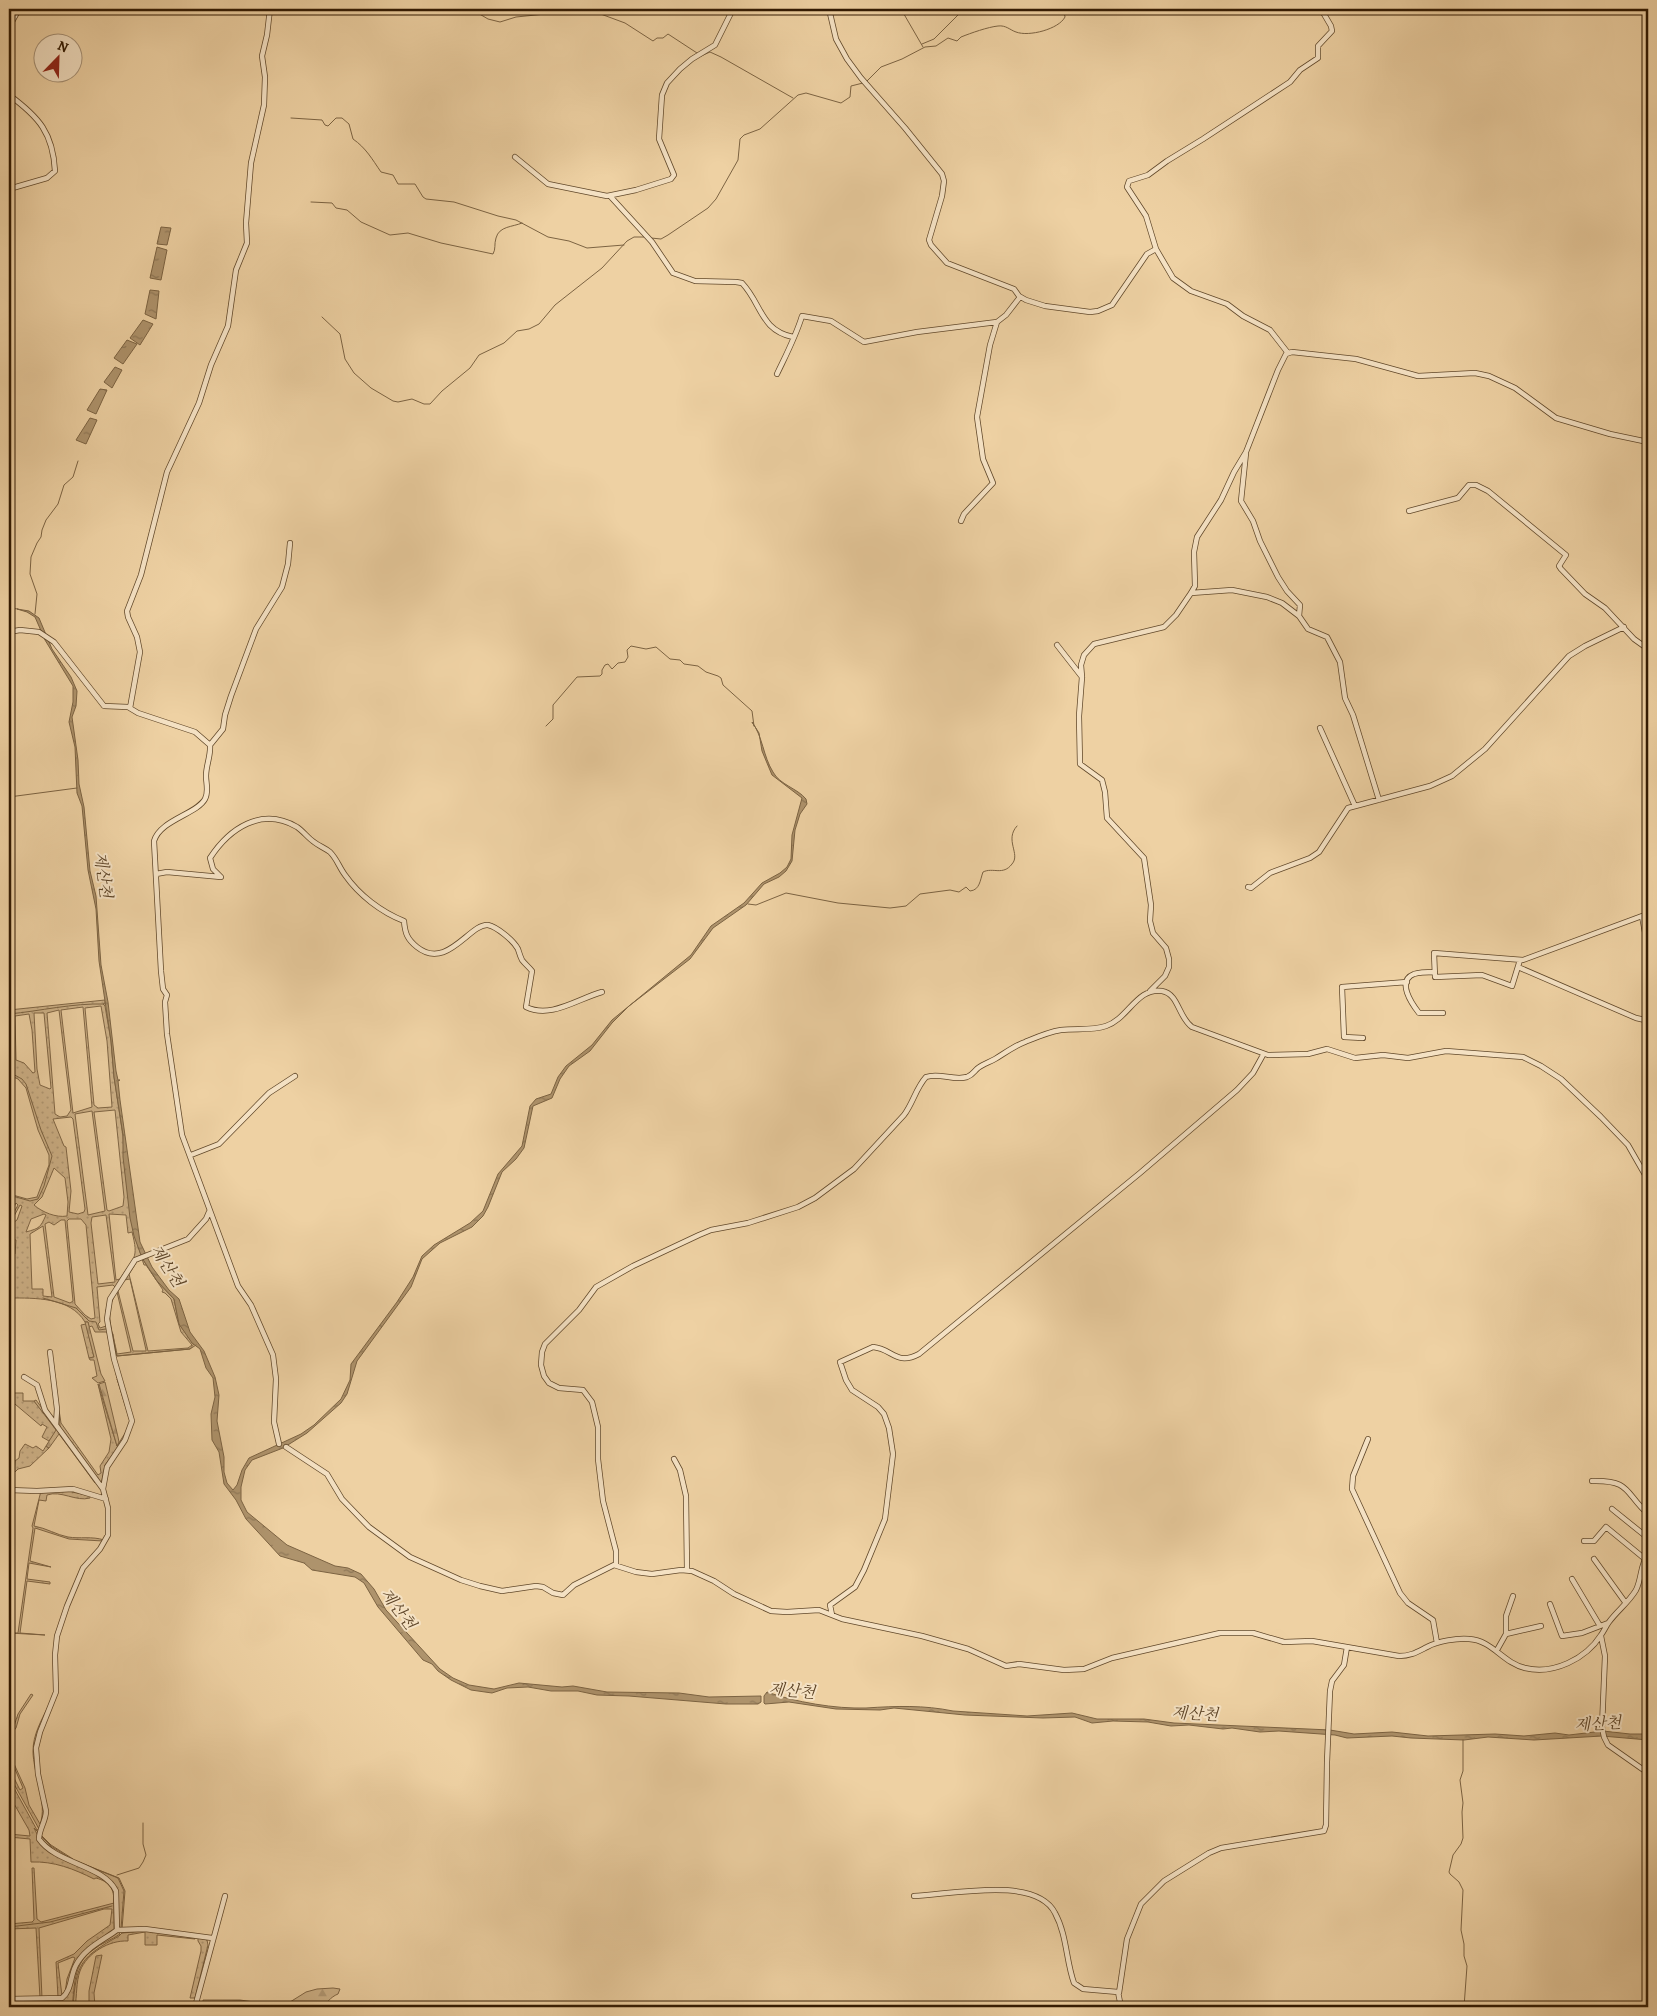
<svg xmlns="http://www.w3.org/2000/svg" width="1657" height="2016" font-family="Alegreya,'Noto Serif KR',serif">
	<defs>
		<pattern id="grass-dots" width="8" height="8" patternUnits="userSpaceOnUse" patternTransform="scale(1.25)"><rect width="8" height="8" fill="#ceb288"/><path d="M2 2h.1M6 6h.1" fill="none" stroke="#b19874" stroke-width="1.8" stroke-linecap="round"/></pattern>
		<pattern id="forest-firs" width="22" height="20" patternUnits="userSpaceOnUse" patternTransform="scale(1.25)"><rect width="22" height="20" fill="#ceb288"/><path d="M5 1l3.5 6h-7zM16 11l3.5 6h-7z" fill="#b19874"/></pattern>
		<pattern id="water-ripples" width="26" height="14" patternUnits="userSpaceOnUse" patternTransform="scale(1.25)"><rect width="26" height="14" fill="#ae936c"/><path d="M2 4q2-2 4 0t4 0M15 11q2-2 4 0t4 0" fill="none" stroke="#8e7757"/></pattern>
	</defs>
	<rect width="100%" height="100%" fill="#eed1a3"/>
	<filter id="stains"><feTurbulence type="fractalNoise" baseFrequency=".004" numOctaves="4"/><feColorMatrix values="0 0 0 0 .2 0 0 0 0 .09 0 0 0 0 .02 0 0 0 .5 -.17"/></filter>
	<radialGradient id="worn" r=".72"><stop offset=".6" stop-color="#630" stop-opacity="0"/><stop offset="1" stop-color="#630" stop-opacity=".3"/></radialGradient>
	<path fill="url(#grass-dots)" stroke="#806645" fill-rule="evenodd" d="M105,1000V1003L103,1004L105,1006L111,1041L114,1077L123,1136L125,1171L133,1230L141,1255L119,1282L106,1312L117,1378L107,1332H95L92,1326L89,1327L88,1322H85C70,1297 35,1298 9,1298V1289L12,1284L10,1280L9,1284C9,1275 8,1267 11,1258L9,1255L12,1256L15,1254L16,1240L11,1239L9,1235V1223L10,1225L17,1220L22,1206L20,1205L13,1218L9,1221L18,1205L16,1203L9,1217L14,1203L11,1201L9,1206V1194L27,1199L37,1197L49,1165V1155L38,1130L26,1088L18,1079L9,1075V1061H14L11,1017L9,1016V1010ZM101,1006L107,1041L112,1107L98,1108L94,1105L85,1008ZM83,1007L92,1107L73,1113L61,1010ZM59,1010L71,1110L67,1116L60,1117L55,1114L47,1013ZM34,1013H44L51,1088L50,1089L40,1085L37,1069ZM29,1014L32,1030L35,1072L33,1073L24,1063L16,1060L15,1016ZM115,1110L124,1197L123,1206L109,1211L107,1210L94,1112ZM92,1111L105,1211L88,1215L75,1114ZM71,1117L73,1119L85,1209L84,1212L78,1214L69,1212L71,1191L66,1147L64,1146L53,1119ZM54,1168L65,1178L68,1202L67,1216C56,1218 42,1212 34,1205L42,1197ZM44,1214L46,1215C40,1228 40,1228 26,1232L31,1219ZM109,1214L126,1215L128,1233L132,1232C139,1259 134,1257 120,1279L116,1280ZM106,1215L115,1282L98,1284L91,1223L92,1217ZM69,1219H81L86,1225L95,1318L91,1319L85,1315L75,1304L67,1221ZM61,1220H65L73,1301L70,1303L54,1297L45,1224L49,1222L54,1225ZM43,1226L52,1297L43,1296V1289H32L30,1234ZM113,1285L115,1287L106,1310V1326L100,1328L98,1324L100,1322L97,1287Z
		M142,1258L157,1281L174,1299L179,1324L194,1344L190,1349L117,1356L116,1354L113,1334L110,1330L108,1320L109,1308L119,1286L134,1264ZM142,1259L144,1265H146L163,1290L162,1292L165,1293L171,1299L181,1332L192,1345L188,1348L148,1351L129,1274L138,1260ZM130,1279L146,1350V1351H133L118,1291L124,1280ZM117,1292L131,1352L117,1354C114,1336 102,1307 117,1292Z
		M86,1324L94,1357L89,1358L81,1325Z
		M117,1379L131,1419L124,1439L105,1465L101,1484L60,1427L59,1410L61,1423L98,1475L101,1473L100,1466L109,1452L111,1439L98,1384L117,1446L127,1430L130,1421Z
		M9,1393H23V1401H34L57,1430L49,1441L42,1437L47,1427L42,1424L41,1426L9,1399Z
		M25,1444L33,1448L36,1446L43,1451L46,1446L49,1448L30,1466L18,1469L14,1473L15,1461L19,1458L20,1451Z
		M71,1489L72,1492L90,1496V1498C76,1502 61,1490 47,1495L46,1501L39,1500L34,1526C46,1528 57,1535 68,1537C80,1539 92,1536 104,1540L103,1541L69,1539L35,1528L30,1561L51,1567L29,1563L27,1579L50,1582V1584L27,1581L20,1633L45,1635L9,1633H18L33,1528L32,1526L41,1491Z
		M31,1694L33,1695L20,1714L16,1728L10,1735V1755L25,1788L29,1805L40,1824C48,1804 33,1773 33,1751C33,1735 41,1721 48,1707L36,1743L45,1812L38,1832L34,1828L42,1844L109,1881L114,1888V1930L83,1953L65,1993L67,1979L75,1958L73,1957L58,1963L62,1996L58,1997L56,1962L74,1954L87,1941L110,1925L112,1909H104L39,1928L42,1998H40L36,1928L9,1929V1924L32,1922L34,1920L32,1868H34L37,1919L41,1922L114,1903C114,1888 110,1882 96,1878L94,1879C74,1869 54,1861 31,1862L30,1839L9,1837V1834L30,1836L29,1830L9,1795V1779L37,1830L39,1829L9,1775V1768L20,1790L23,1788L9,1755V1733L13,1729L18,1714Z
		M40,1835L51,1846L73,1860L118,1878L124,1891L121,1929L119,1928L115,1885C99,1876 44,1849 40,1835Z
		M145,1931L195,1937V1939L157,1935V1945H145V1932L128,1935V1941C109,1940 87,1953 80,1971C76,1982 77,1996 75,2007H73C76,1963 81,1957 119,1936L122,1933Z
		M118,1932L120,1934C112,1940 101,1943 93,1950C73,1964 75,1985 72,2007H67L65,2002L55,2003V2007H50L48,2002L26,2000L63,1999L77,1966L87,1951Z
		M198,1937L207,1940L208,1945L195,1998H190L201,1951V1946L198,1941Z
		M102,1955L94,1993L95,2007H89V1991L96,1956Z"/>
	<path fill="url(#forest-firs)" stroke="#806645" d="M85,1322H88L101,1374L105,1381L98,1383L92,1378L97,1376L94,1360H90L89,1358L94,1357Z
		M105,1382L118,1437L119,1442L117,1446L99,1384Z
		M36,1400L96,1482L95,1483L59,1434L49,1448L46,1446L56,1430L34,1401Z
		M333,1988L340,1989L338,1994C330,1997 327,2004 320,2007H252L251,2003L241,2001L203,2002V2000H240L275,2005L290,2002L306,1992L317,1989Z"/>
	<path fill="url(#water-ripples)" stroke="#7c6342" d="M161,227L171,228L167,245L157,244Z
		M157,247L167,250L161,280L150,278Z
		M150,290L159,291L156,319L145,314Z
		M143,320L153,324L140,345L130,338Z
		M127,340L137,344L123,364L114,358Z
		M115,367L122,370L112,388L104,382Z
		M100,389L107,390L96,414L87,410Z
		M90,418L97,420L86,444L76,440Z
		M17,609L29,611L39,618L52,649L71,677L77,691L76,706L72,717L78,760L79,784L84,807L90,871L96,896L101,965L108,1002L116,1071L118,1080H120L118,1081L120,1100L140,1242L152,1267L169,1290L179,1299L190,1332L204,1351L215,1377L219,1395L217,1421L224,1457V1472L227,1483L233,1490L237,1485L242,1470L249,1458L301,1434L314,1425L341,1399L350,1380L351,1364L397,1302L413,1277L422,1256L434,1245L470,1223L483,1211L498,1174L522,1146L530,1106L536,1099L551,1094L558,1077L566,1066L592,1045L612,1020L691,955L711,926L744,903L762,883L780,873L787,867L791,859L792,835L802,798L772,775L762,751L759,733L752,722C763,737 763,756 773,772C780,785 797,788 806,799L807,804L800,814L795,830L792,861L786,871L779,877L764,884L746,905L713,928L690,959L629,1006L612,1023L590,1051L569,1066L560,1079L552,1098L533,1106L524,1148L516,1159L502,1172L488,1207L483,1216L472,1227L440,1243L422,1259L411,1287L357,1361L347,1394L341,1403L307,1433L283,1448L252,1460L245,1470L241,1487V1500L247,1512L287,1545L335,1566L348,1568L361,1574L374,1589L386,1610L440,1669L453,1678L469,1685L494,1689L519,1683L562,1687L573,1686L607,1692L679,1693L709,1697L761,1696V1702L758,1704H726L629,1696L597,1695L578,1691H551L528,1687L507,1688L492,1693L471,1690L451,1680L438,1671L432,1664L423,1660L378,1607L364,1583L355,1577L312,1570L304,1563L280,1556L246,1519L236,1500L224,1484L219,1452L212,1440L211,1414L215,1397L213,1378L206,1368L200,1349L192,1343L179,1324L174,1299L157,1281L142,1258L134,1236L130,1218L123,1157V1135L114,1077L111,1041L99,961L96,909L88,870L82,806L77,793L75,747L69,722L73,702V686L45,640L35,617L27,612Z
		M767,1692C795,1702 835,1709 866,1708C896,1706 924,1705 953,1711L1027,1716L1072,1713L1097,1719H1144L1174,1723L1330,1730L1354,1734L1392,1732L1428,1736L1495,1734L1524,1736L1555,1733L1569,1735L1603,1731L1630,1734H1648V1740L1602,1736L1534,1740L1488,1737L1464,1740L1411,1738L1392,1736L1347,1738L1335,1735L1279,1731L1260,1732L1232,1728L1223,1729L1189,1725L1171,1726L1148,1722L1113,1721L1092,1723L1075,1717L1043,1718L965,1715L894,1708L880,1710L836,1709L789,1702L765,1704L764,1703V1696Z"/>
	<g fill="none" stroke-linecap="round" stroke-linejoin="round">
		<path stroke="#7c6342" stroke-width="1" d="M471,9L488,19L500,22L516,17L565,12L598,13L625,23L653,41L657,38H663L668,34L697,53
			M901,9L923,47
			M922,44L934,39L964,9
			M701,56L710,52L721,57L793,98
			M867,81L881,67L902,59L925,47L936,46L948,38L957,41L961,37C971,33 988,27 998,26C1006,25 1010,30 1016,32C1029,37 1059,29 1065,17L1064,11L1067,9
			M291,118L322,120L325,125L328,126L336,118H342L349,124L353,139C366,148 372,159 381,172L393,175L398,184H415L423,197L426,199L454,202L498,216L516,220L548,237L569,241L587,248L624,245
			M311,202L332,203L336,208L347,210L361,222L390,235L408,233L441,243L493,254C496,249 494,244 496,238C499,226 513,227 522,223
			M651,238L661,239L668,235L708,208L716,199L738,160L740,139L744,135L760,129L798,95L806,93L841,103L850,97L851,86L863,83
			M322,317L340,334L345,359L354,373L371,388L393,401L398,402L412,399L424,404H430L442,391L470,368L479,355L504,343L517,331L529,329L539,324L555,305L602,268L627,241L634,237H644
			M9,608L18,609
			M35,614L37,594L30,574L31,557L37,543L41,537L42,530L46,520L58,504L64,485L73,477L78,461
			M546,726L553,719V705L577,677L600,676L602,674V670L605,665L608,664L612,669L618,663L625,662L628,657L627,650L631,646L646,649L656,647L670,659L680,660L684,664L698,666L706,672L718,676L721,678L723,685L752,711L754,726
			M9,797L77,788
			M748,904L756,905L786,893L838,903L890,908L906,906L920,894L950,890L959,892L966,887L970,891C980,890 980,880 983,872C993,867 1003,876 1012,864C1021,854 1004,840 1017,826
			M9,1014C41,1011 72,1003 105,1004
			M9,1072L22,1079L26,1084L41,1130L52,1156L44,1186L38,1199L30,1201L9,1195
			M43,1298L76,1308L89,1321L96,1322L99,1330L106,1329
			M111,1331L117,1356L190,1349L196,1345
			M1463,1740V1771L1460,1780L1463,1803L1462,1812L1463,1838L1461,1844L1453,1855L1449,1872L1450,1874L1459,1882L1463,1890L1461,1930L1464,1944V1956L1467,1966L1464,2007
			M40,1834L51,1845L73,1859
			M76,1861L119,1878L125,1891L122,1929
			M117,1875L139,1868L143,1862L146,1855L143,1844V1823
			M9,1927L50,1922L112,1906"/>
		<defs>
			<path id="minor" d="M829,9L836,39L847,59L861,78L905,128L942,174L944,181L942,196L929,240L931,245L947,263L1014,289L1019,296L1026,300L1045,306L1090,312L1098,311L1112,305L1147,254L1156,249
				M9,27L19,9
				M9,45L10,52L9,57
				M9,95C39,117 53,133 55,171L47,178L9,189
				M515,157L548,184L607,196L636,190L671,179L674,175L659,139L662,95L667,83L680,69L692,59L715,45L733,9
				M610,196L652,242L673,273L695,281L736,282L742,283C762,304 760,330 793,337
				M1288,353L1270,330L1243,316L1227,304L1191,291L1173,278L1156,249L1146,216L1127,187L1129,181L1148,175L1167,161L1203,139L1290,82L1300,70L1318,58V46L1332,31L1331,26L1321,9
				M777,374C786,355 796,336 802,316L831,321L864,342L917,332L997,322L1006,315L1020,297
				M1246,453L1241,501L1253,521L1260,541L1278,577L1287,591L1300,605L1299,616
				M1409,511L1458,498L1469,485H1476L1488,491L1566,555L1559,566L1561,569L1585,594L1605,608L1634,639L1648,649
				M961,521L964,514L993,483L983,459L977,417L990,345L997,322
				M1191,593L1232,590L1267,597L1282,603L1299,616L1308,629L1327,637L1340,662L1345,698L1353,715L1379,800
				M9,632L20,630L39,632L54,642L104,706L128,707L138,713L195,732L210,745C211,756 206,765 206,776C206,783 209,792 205,799C197,814 160,820 154,841L161,971L163,989L167,995L165,1002L167,1034L182,1135L238,1286L251,1305L273,1355L276,1379L274,1422L279,1444
				M1057,645L1082,677
				M130,708L140,652L137,637L128,617L127,611L141,575L167,472L199,403L211,365L228,326L236,270L247,243L246,223L251,163L264,105L265,77L262,56L267,35L270,9
				M1320,728L1355,806
				M210,745L223,729L225,715L231,696L256,629L282,587L288,564L290,543
				M156,874L167,872L221,877L213,869L210,858C229,829 261,806 297,827C303,831 308,838 314,842C319,846 325,848 330,852C337,859 339,867 345,875C359,895 381,912 404,921C405,933 407,939 417,947C447,971 470,923 488,925C497,927 513,940 518,949C519,952 520,956 522,960C525,964 529,967 532,971L526,1007C551,1019 577,999 602,992
				M1248,887L1251,888L1270,873L1310,858L1319,852L1348,808L1430,786L1452,776L1485,749L1569,656L1585,646L1624,627
				M1520,960L1512,986L1482,975L1435,977L1434,953L1523,960L1642,916L1648,949
				M1518,967L1636,1018L1645,1020L1648,1018
				M1435,972C1428,972 1420,972 1414,974C1396,981 1412,1004 1419,1013H1443
				M1150,991L1165,976L1169,967V959L1166,948L1153,933L1150,921L1151,905L1144,858L1107,818L1105,792L1102,780L1080,764L1079,716L1082,677L1081,665L1084,655L1094,644L1164,627L1176,615L1191,593L1195,586L1194,552L1197,537L1221,500L1234,472L1246,452L1278,370L1286,354L1292,352L1356,359L1418,376L1475,373L1489,376L1515,388L1556,418L1610,434L1648,442
				M1363,1038L1344,1037L1342,987L1407,982
				M191,1155L219,1144L269,1093L295,1076
				M50,1352L57,1409L56,1425
				M1368,1439L1353,1476L1352,1489L1400,1593L1408,1603L1433,1620L1437,1643
				M286,1447L327,1474L342,1499L369,1527L410,1557L461,1580L480,1586L502,1591L536,1586L543,1587L553,1593L563,1595L574,1585L614,1565L636,1572L652,1574L681,1570L692,1571L714,1581L734,1594L771,1611L787,1612L819,1610L842,1619L922,1636L968,1649L1006,1666L1019,1664L1064,1670L1084,1669L1112,1658L1220,1633H1253L1284,1642L1312,1641L1399,1656C1411,1656 1417,1652 1427,1647C1438,1641 1457,1638 1469,1639C1492,1640 1503,1663 1525,1668C1553,1675 1586,1659 1601,1635C1604,1631 1606,1626 1609,1622C1617,1611 1629,1602 1636,1590C1642,1578 1640,1565 1648,1554
				M674,1459L680,1470L686,1496L687,1570
				M1592,1481C1631,1480 1624,1492 1648,1514
				M103,1489L107,1467L125,1440L132,1421L114,1359L107,1319L110,1299L135,1260L188,1239L206,1219L209,1212
				M9,1490L37,1491L73,1489L106,1499
				M1612,1509L1648,1538
				M1584,1541H1594L1606,1527L1645,1559
				M1594,1559L1625,1602
				M616,1565V1551L603,1501L598,1459V1427L592,1402L583,1390L559,1388L549,1383L544,1376L541,1365L542,1352L545,1344L579,1310L596,1287L633,1266L699,1235L711,1230L748,1223L798,1207L815,1198L854,1169L904,1115C913,1103 916,1088 926,1077C939,1072 953,1081 967,1077C973,1075 974,1071 978,1068C983,1064 990,1062 995,1059C1005,1053 1014,1046 1025,1042C1037,1037 1048,1032 1061,1030C1076,1028 1091,1031 1106,1026C1128,1019 1137,987 1162,991C1179,994 1178,1017 1192,1027L1268,1055L1308,1054L1327,1049L1355,1058L1383,1055L1408,1058L1446,1051L1523,1057L1541,1066L1561,1079L1601,1117L1628,1145L1648,1180
				M1572,1579L1600,1626
				M1550,1604L1562,1636L1582,1633L1608,1623
				M832,1615L830,1605L855,1587L864,1570L885,1519L893,1454L889,1428L884,1414L878,1407L852,1390L846,1380L840,1362L873,1347C893,1349 896,1366 919,1354L1140,1173L1237,1090L1253,1073L1263,1055
				M1506,1634L1541,1626
				M1601,1636L1605,1656L1602,1727L1604,1737L1608,1745L1648,1773
				M1497,1650L1506,1634V1616L1513,1596
				M914,1896C949,1895 1036,1875 1055,1913C1067,1935 1066,1961 1074,1983L1083,1989L1118,1992L1121,2007
				M117,1930L145,1929L212,1938
				M1119,1993L1127,1939L1141,1904L1164,1881L1209,1853L1221,1848L1324,1831L1326,1825L1327,1762L1330,1691L1332,1681L1344,1665L1347,1647
				M9,1999L62,1998C72,1990 70,1976 76,1965C85,1948 102,1941 117,1930L116,1891C104,1865 56,1864 39,1839C39,1829 46,1821 46,1811L38,1774L36,1748L40,1732L56,1692L55,1655L57,1636L67,1606L83,1568L100,1549L108,1535V1508L103,1489L45,1410L37,1385L24,1377
				M195,2007L225,1896"/>
		</defs>
		<use href="#minor" stroke="#61482a" stroke-width="6"/>
		<use href="#minor" stroke="#f4e1c3" stroke-width="4.5"/>
	</g>
	<g text-anchor="middle" dominant-baseline="central" stroke-width="4" stroke-linejoin="round" paint-order="stroke">
		<g font-size="16" font-style="italic" fill="#5d4427" stroke="#f4e1c3">
			<text transform="translate(103 875) rotate(82)">제산천</text>
			<text transform="translate(167 1266) rotate(57)">제산천</text>
			<text transform="translate(398 1609) rotate(53)">제산천</text>
			<text transform="translate(792 1691) rotate(5)">제산천</text>
			<text transform="translate(1195 1714) rotate(3)">제산천</text>
			<text transform="translate(1598 1724) rotate(-3)">제산천</text>
		</g>
	</g>
	<rect width="1657" height="2016" fill="none" stroke="#eed1a3" stroke-width="30"/>
	<rect x="10" y="10" width="1637" height="1996" fill="none" stroke="#321a02" stroke-width="2.5"/>
	<rect x="15" y="15" width="1627" height="1986" fill="none" stroke="#321a02"/>
	<g transform="translate(58 58) rotate(23)"><circle r="24" fill="#f4e1c3" stroke="#a69176"/>
	<path d="M0-4L9 19L0 12L-9 19Z" fill="#8f2418"/>
	<text y="-8" font-size="14" font-weight="bold" text-anchor="middle" fill="#321a02">N</text>
	</g>
	<rect width="100%" height="100%" filter="url(#stains)"/>
	<rect width="100%" height="100%" fill="url(#worn)"/>
</svg>
